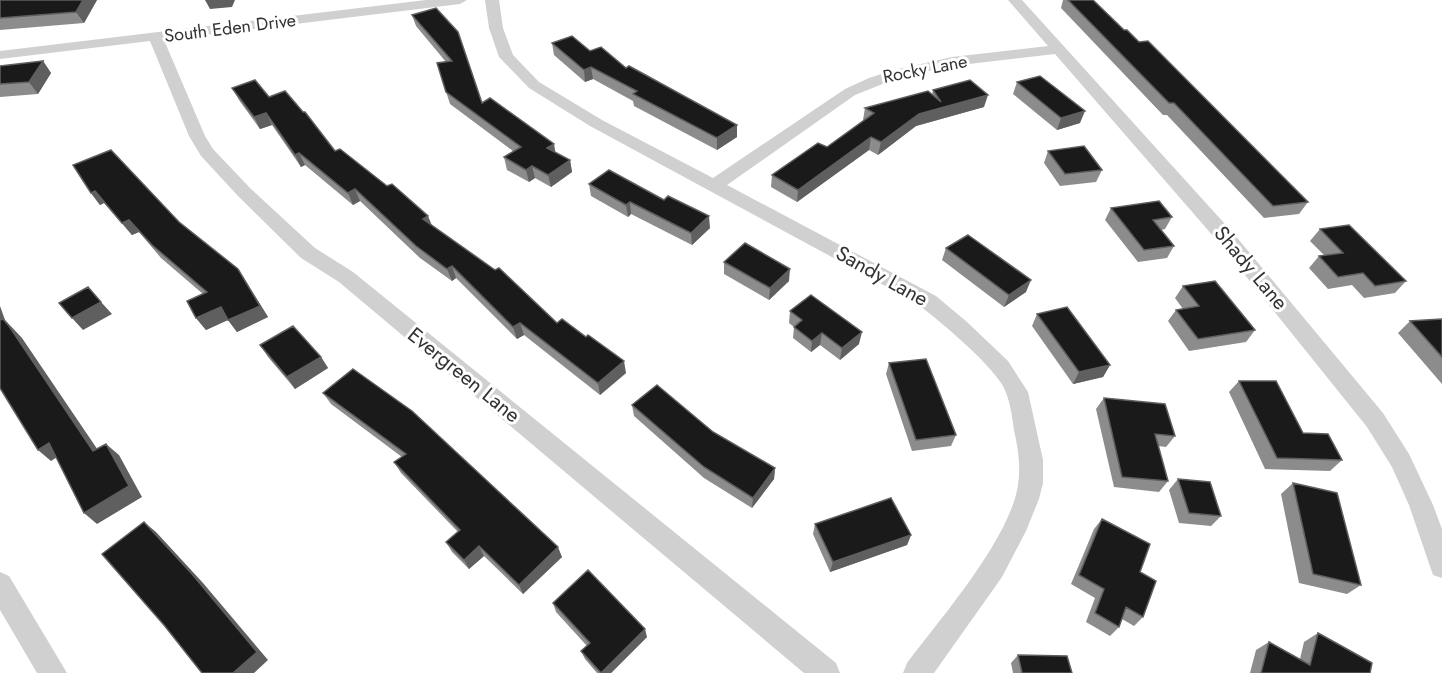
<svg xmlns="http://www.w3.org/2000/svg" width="1442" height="673" font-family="Jost,sans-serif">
	<rect width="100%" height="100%" fill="#fff"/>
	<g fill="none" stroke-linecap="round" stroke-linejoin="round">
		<path fill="#d0d0d0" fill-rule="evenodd" d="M426,0H467L460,4L164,40L205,136L213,149L250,188L315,248L353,272L836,663L840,673H804L339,282L301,258L238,196L201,156L189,136L150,41L0,59V51Z
			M485,0H499L503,28L513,55L539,82L602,120L713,178L845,89L869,78L894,70L952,57L1048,46L1008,0H1022L1234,234L1383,413L1409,454L1433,505L1442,529V578L1433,575L1409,505L1392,467L1367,427L1220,244L1055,54L952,66L905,76L880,85L855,95L727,185L936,296L967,322L1008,361L1028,392L1043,460V483L1039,499L1026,531L1002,577L934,673H903L907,663C940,619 1010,539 1018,485C1021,467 1018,448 1014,430C1012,416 1010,399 1003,386C989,362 937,318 913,301L590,126L529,88L499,57L489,28Z
			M0,572L9,576L67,673H37L0,610Z"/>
	</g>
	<path fill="#8c8c8c" d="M0,0H97L84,23L0,30Z
		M1063,0H1093L1124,30L1139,42L1308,202L1299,214L1264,218L1167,115H1163L1061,8Z
		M436,8L482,103L556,153L570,160L572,172L551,187L535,178L529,182L507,170L504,157L513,151L450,104L437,63L446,62L416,26L412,15Z
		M552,43L590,51L626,68L737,125V137L717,150L634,106L633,101L593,79L585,82L554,55Z
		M43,61L51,73L38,94L0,97V66Z
		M1017,82L1080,123L1057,130L1013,94Z
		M232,88L269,97L335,151L557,323L626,373L600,395L524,335L517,339L456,278L452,281L420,258L360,201L353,205L305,165L301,167L272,125L260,129L239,100Z
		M933,90L984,107L916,126L878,155L869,150L797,202L771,187L772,175L827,147L864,121L863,120L865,108L932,95Z
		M1048,151L1102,170L1096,182L1060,186L1044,163Z
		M589,184L710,228L692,245L631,214L628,217L591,196Z
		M91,193L179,222L238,269L268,317L237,332L228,320L206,330L196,318L203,294L161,258L139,232L132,235L104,203L100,205Z
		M1111,208L1172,217L1165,229L1161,230L1174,246L1167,258L1138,262L1105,220Z
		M1320,229L1406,281L1395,293L1364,298L1352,285L1328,289L1309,268L1319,256L1324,255L1310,241Z
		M946,248L1026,292L1004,307L942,260Z
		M724,262L789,281L769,300L724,274Z
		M1183,286L1255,330L1246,342L1189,351L1168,321L1176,310L1183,309L1175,298Z
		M790,311L859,344L840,360L820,345L811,352L793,338L794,327L789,323Z
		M1037,314L1110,365L1103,377L1073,384L1032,326Z
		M1442,319V384L1398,333L1410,321Z
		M260,345L321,357L328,368L295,389L268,357Z
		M889,363L956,435L951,446L912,451L886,374Z
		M1239,381L1303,433L1342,460L1330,471L1265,469L1229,392Z
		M323,393L562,557L523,594L484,556L469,569L452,552L446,542L458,532L401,473L394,462L402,457L331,404Z
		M1104,398L1175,436L1166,447L1158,446L1168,481L1159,492L1114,487L1096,409Z
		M632,405L713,432L775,468L774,479L752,508L704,478L634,416Z
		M1178,479L1221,516L1211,526L1179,523L1169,490Z
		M1293,483L1361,585L1347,594L1299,583L1281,494Z
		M1102,519L1143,617L1134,626L1122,619L1119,627L1110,636L1086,622L1095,598L1071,584L1094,529Z
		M815,524L911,535L907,545L830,572L813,534Z
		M553,603L647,637L611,673H597L585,659L581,651L587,646L556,612Z
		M1318,633L1370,673H1250L1256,650L1269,642L1300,659L1304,642Z
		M1018,655L1072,673H1013L1011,663Z"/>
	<path fill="#5f5f5f" d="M83,0H97L84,23L76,12Z
		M205,0H235L232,7L210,9Z
		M43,61L51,73L38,94L29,82Z
		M591,67L593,79L585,82L584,70Z
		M988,95L984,107L916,126L878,155L881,142L919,114Z
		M1085,111L1080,123L1057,130L1061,118Z
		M266,113L272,125L260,129L254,117Z
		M737,125V137L717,150V138Z
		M871,137L869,150L797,202L798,190Z
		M554,144L556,156L547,148Z
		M299,153L305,165L301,167L295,155Z
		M570,160L572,172L551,187L548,175Z
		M532,166L535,178L529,182L526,170Z
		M355,189L360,201L353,205L348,193Z
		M95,191L104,203L100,205L91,193Z
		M630,202L631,214L628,217L626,205Z
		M428,216L433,228L423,219Z
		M709,216L710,228L692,245L691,233Z
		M129,220L139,232L132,235L122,223Z
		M452,266L456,278L452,281L447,269Z
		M238,269L268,317L237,332L228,320Z
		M790,269L789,281L769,300L770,288Z
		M1031,280L1026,292L1004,307L1009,295Z
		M101,302L112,314L83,330L72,318Z
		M0,306L5,320L22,338L106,462L93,451L0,325Z
		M221,307L230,319L206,330L196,318Z
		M520,323L524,335L517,339L513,327Z
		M862,332L859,344L840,360L842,348Z
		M822,333L820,345L811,352L812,341Z
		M321,357L328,368L295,389L287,377Z
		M624,361L626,373L600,395L598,383Z
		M1110,365L1103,377L1073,384L1079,372Z
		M49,443L62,454L51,461L38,450Z
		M106,444L119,455L142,497L97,524L84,513Z
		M775,468L774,479L752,508L753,498Z
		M144,522L156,532L203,583L268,660L254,673H233Z
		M911,535L907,545L830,572L833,562Z
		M479,546L484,556L469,569L464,560Z
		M558,547L562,557L523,594L519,585Z
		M645,629L647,637L611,673H601Z"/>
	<path fill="#1a1a1a" stroke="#5f5f5f" stroke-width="1.5" d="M0,0H83L76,12L0,18Z
		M1068,0H1093L1124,30H1127L1139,42L1148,41L1308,202L1273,206L1174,103H1169Z
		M436,8L458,32L482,103L490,98L554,144L547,148L570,160L548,175L532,166L526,170L504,157L521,147L446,92L437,63L452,61L412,15Z
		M572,36L590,51L601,47L626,68L629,66L737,125L717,138L633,94L637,91L591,67L584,70L552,43Z
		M43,61L29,82L0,84V66Z
		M1040,76L1085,111L1061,118L1017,82Z
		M255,80L269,97L285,91L303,112H305L335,151L340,149L387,186L392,184L428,216L423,219L495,270L499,268L557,323L562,319L586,337L588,335L624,361L598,383L520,323L513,327L452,266L447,269L416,246L355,189L348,193L299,153L295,155L266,113L254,117L232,88Z
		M970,80L988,95L919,114L881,142L871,137L798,190L772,175L818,143L827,147L874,113L865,108L928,91L941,102L933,90Z
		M1084,146L1102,170L1065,174L1048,151Z
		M111,150L179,222L238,269L260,306L228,320L221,307L196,318L187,301L207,292L152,245L129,220L122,223L95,191L91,193L73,165Z
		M609,170L664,200L668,196L709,216L691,233L630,202L626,205L589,184Z
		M1159,201L1172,217L1153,220L1174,246L1144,250L1111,208Z
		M1349,225L1406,281L1375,286L1363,273L1338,277L1319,256L1343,253L1320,229Z
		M968,235L1031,280L1009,295L946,248Z
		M745,243L790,269L770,288L724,262Z
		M1215,281L1255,330L1198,339L1176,310L1199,306L1183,286Z
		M88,287L101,302L72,318L59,303Z
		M811,295L862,332L842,348L822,333L812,341L794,327L802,320L790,311Z
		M1067,307L1110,365L1079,372L1037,314Z
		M3,319L9,326L93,451L106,444L129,486L84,513L49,443L38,450L0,388V320Z
		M1442,319V357L1410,321Z
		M293,326L321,357L287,377L260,345Z
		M926,359L956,435L916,440L889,363Z
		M353,369L412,411L558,547L519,585L479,546L464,560L446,542L460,530L394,462L406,454L323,393Z
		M1239,381H1276L1303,433L1328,434L1342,460L1277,458Z
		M657,385L713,432L775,468L753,498L704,467L632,405Z
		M1104,398L1165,404L1175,436L1155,434L1168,481L1122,477Z
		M1178,479L1210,482L1221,516L1189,513Z
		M1293,483L1337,493L1361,585L1313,574Z
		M891,498L911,535L833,562L815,524Z
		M1102,519L1150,544L1140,572L1156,581L1143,617L1126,607L1119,627L1095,613L1104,589L1079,575Z
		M144,522L192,574L257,652L233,673H202L164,625L102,554Z
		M588,570L645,629L601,673L581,651L590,643L553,603Z
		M1318,633L1372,663L1370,673H1261L1269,642L1310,665Z
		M1018,655L1067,656L1072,673H1022Z"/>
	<g text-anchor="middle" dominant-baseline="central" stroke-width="6" stroke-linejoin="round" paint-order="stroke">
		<g font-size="18" fill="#333" stroke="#fff">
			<text transform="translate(230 28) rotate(-7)">South Eden Drive</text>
			<text transform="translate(925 69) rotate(-11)">Rocky Lane</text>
		</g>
		<g font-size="21" fill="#333" stroke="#fff">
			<text transform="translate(1251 268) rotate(50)">Shady Lane</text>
			<text transform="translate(882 276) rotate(29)">Sandy Lane</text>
			<text transform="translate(464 375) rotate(39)">Evergreen Lane</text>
		</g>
	</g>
</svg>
